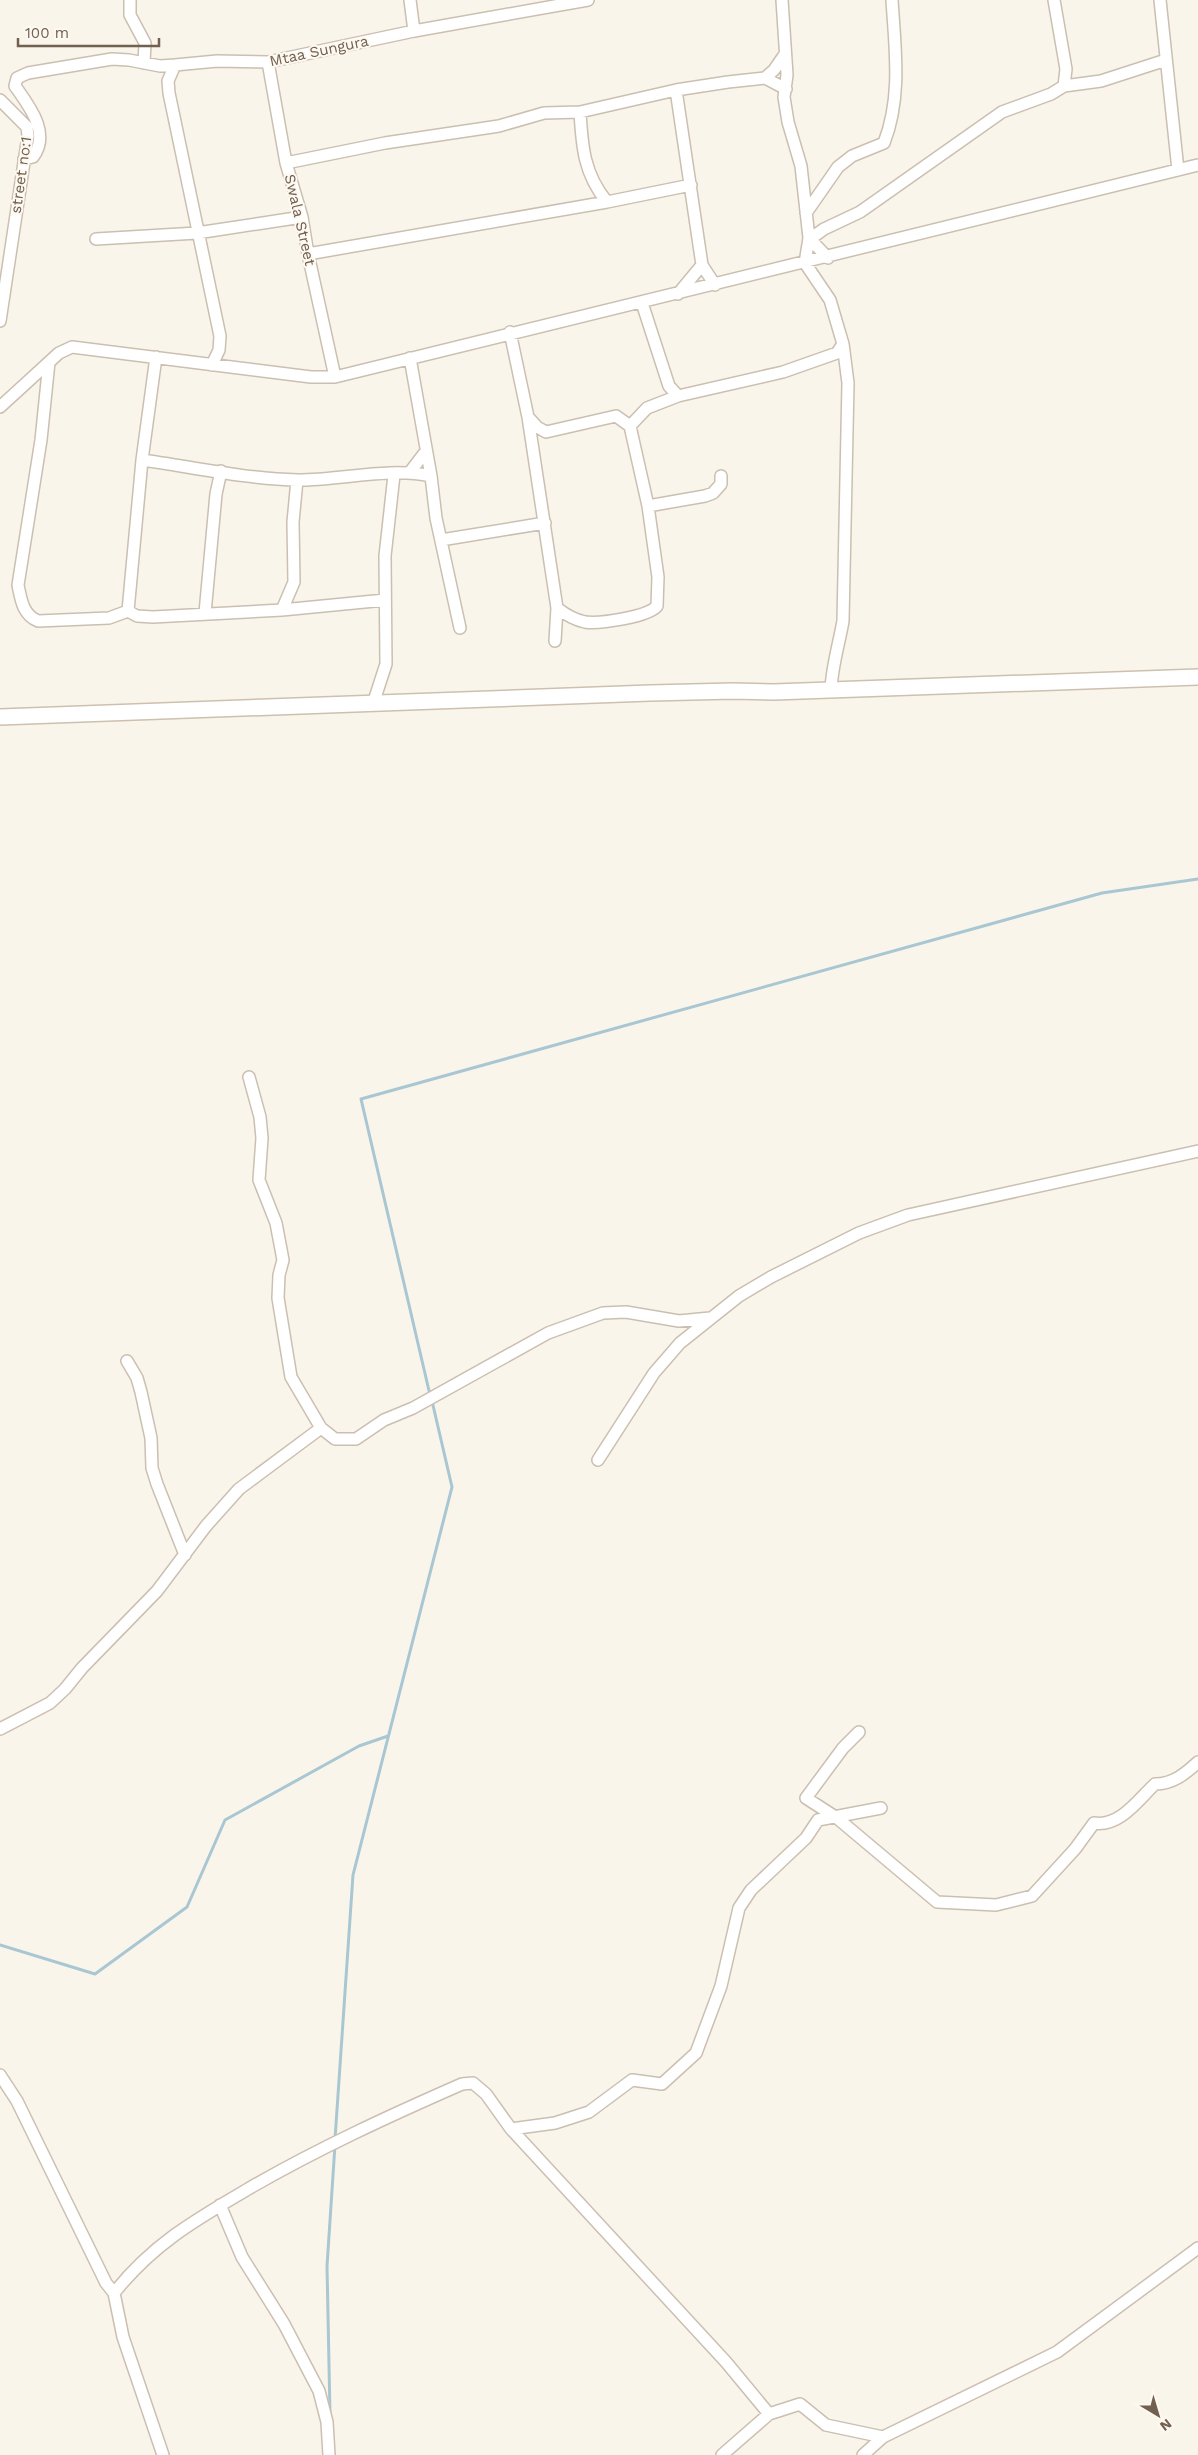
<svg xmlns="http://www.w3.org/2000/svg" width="1198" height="2455" font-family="'Work Sans',sans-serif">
	<rect width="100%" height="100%" fill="#faf5ea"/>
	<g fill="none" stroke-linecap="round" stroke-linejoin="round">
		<path stroke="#a8c7d2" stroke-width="3" d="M430,1395L361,1099L1102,893L1198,879
			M0,1945L95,1974L187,1907L225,1820L359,1746L388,1736
			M335,2139L353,1875L452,1487L432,1401
			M330,2414L327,2266L335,2145"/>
		<defs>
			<path id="street" d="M130,0V15L145,43L144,63
				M410,0L414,31
				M782,0L787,75L784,97L788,122L801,166L809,238L805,263L830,300L843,344L848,383L843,621C839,644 832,666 831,689
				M1054,0L1066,69L1064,86
				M1160,0L1178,170
				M268,62L286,163L302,217L308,254L335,377
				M765,78L774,70L785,54
				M676,90L702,265L715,285
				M0,100L27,127L28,136L0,321
				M580,112C582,147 584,174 607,202
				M24,159L33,157C51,133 29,106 15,86L17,78L28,73L112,59L129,60L160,66L175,65
				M286,163L385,143L499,126L544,113L580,112L676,90L728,82L765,78L786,89
				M806,213L838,167L852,156L884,143C902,97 895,48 892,0
				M809,238L828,258
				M96,239L197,233L302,217
				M810,239L824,229L860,212L1002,112L1051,94L1064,86L1101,81L1166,60
				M308,254L607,202L691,185
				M678,294L702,265
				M642,303L669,386L678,396L783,372L837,353L843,344
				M510,332L528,417L537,427L546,432L616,416L630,426L648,506L658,577L657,606C648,617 599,624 585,622C575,620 566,615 557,608
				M156,357L142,460L128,611L137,616L153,617L282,610L385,600
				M410,358L431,476L436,518L460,628
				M49,362L41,440L18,585C21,600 23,615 38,621L109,618L128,611
				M212,365L219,350L220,336L169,93L168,81L175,65L217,61L268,62L414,31L588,0
				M0,407L59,353L72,347L311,377H335C623,305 911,237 1198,165
				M528,417L557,608L555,641
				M630,426L647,408L678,396
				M142,460C193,467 246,479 298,480C342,480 388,467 431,476
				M410,472L426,451
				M648,506L705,496L713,493L721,484V476
				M441,540L545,523
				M282,610L294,582L293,522L297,480
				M205,613L216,494L221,471
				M373,704L386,664L385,556L394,475
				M127,1361L137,1378L141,1392L151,1438L152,1468L157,1484L185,1555
				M321,1428L335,1439H356L384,1420L413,1408L548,1333L603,1313L626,1312L679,1321L710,1318
				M598,1460L654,1373L680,1343L739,1296L771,1277L859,1233L908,1215L1198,1151
				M0,1729L50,1703L65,1689L82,1668L157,1591L206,1526L239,1489L321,1428L291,1377L278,1298L279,1275L283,1260L276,1223L259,1180L262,1138L260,1117L249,1077
				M859,1732L843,1748L806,1798L837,1818L937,1902L996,1905L1032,1896L1075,1849L1094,1823C1120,1827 1138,1800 1155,1784C1173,1784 1185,1774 1198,1762
				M0,2075L17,2101L106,2283L114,2293L123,2337L163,2455
				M511,2129L555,2123L589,2112L632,2080L662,2084L696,2053L721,1986L739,1908L751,1890L806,1838L818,1820L881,1808
				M220,2205L242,2257L284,2324L319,2391L327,2422L329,2455
				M114,2293C153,2244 195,2220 248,2189C317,2149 389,2116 462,2084L473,2083L486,2094L511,2129L726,2362L769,2414
				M722,2455L769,2414L800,2404L826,2425L883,2437
				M863,2455L883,2437L1057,2352L1198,2248"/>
			<path id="secondary" d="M0,717L650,693L733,691L774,692L1198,677"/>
		</defs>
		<use href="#street" stroke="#cbbfb1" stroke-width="14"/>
		<use href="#secondary" stroke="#cdc0af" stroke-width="18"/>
		<use href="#street" stroke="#fff" stroke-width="11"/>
		<use href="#secondary" stroke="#fff" stroke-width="15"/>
	</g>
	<g text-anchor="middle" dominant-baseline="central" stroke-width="4" stroke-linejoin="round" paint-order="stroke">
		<g font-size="15" fill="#726050" stroke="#fdf9f0">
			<text transform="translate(319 51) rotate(-12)">Mtaa Sungura</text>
			<text transform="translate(21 175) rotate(-82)">street no:1</text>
			<text transform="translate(300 220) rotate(77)">Swala Street</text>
		</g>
	</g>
	<g transform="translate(1158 2415) rotate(142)" stroke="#fdf9f0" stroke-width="4" paint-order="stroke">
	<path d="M0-4L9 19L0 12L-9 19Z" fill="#726050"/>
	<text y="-8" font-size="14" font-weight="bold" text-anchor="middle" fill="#726050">N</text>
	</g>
	<path d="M18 38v8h141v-8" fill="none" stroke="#726050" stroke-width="2.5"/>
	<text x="25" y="38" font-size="15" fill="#726050" stroke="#fdf9f0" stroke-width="4" paint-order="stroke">100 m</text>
</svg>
